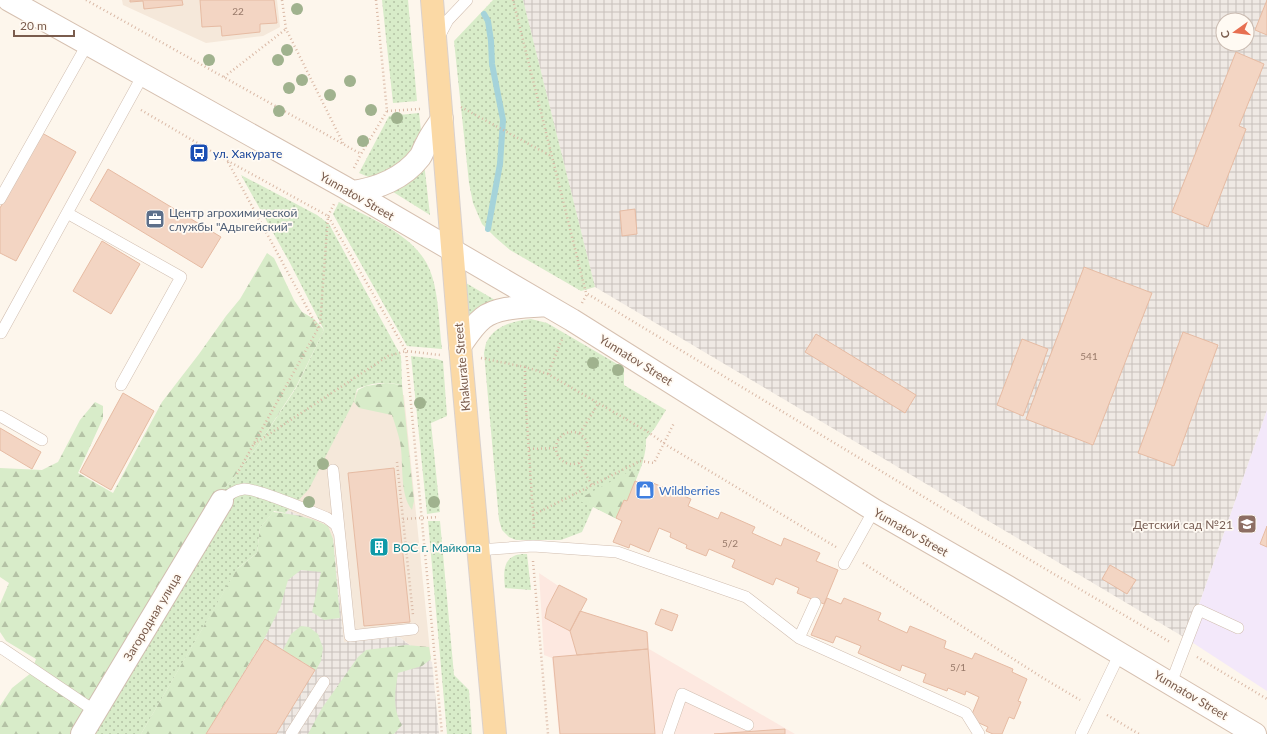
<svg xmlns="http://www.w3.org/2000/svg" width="1267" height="734" font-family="Lato,sans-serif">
	<defs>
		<pattern id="industrial-grid" width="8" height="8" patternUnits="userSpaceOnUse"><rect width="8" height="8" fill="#efe9e4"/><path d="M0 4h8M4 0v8" fill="none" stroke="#c7c0bb"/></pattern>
		<pattern id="grass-dots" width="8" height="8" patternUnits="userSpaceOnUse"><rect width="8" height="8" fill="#d8ecc9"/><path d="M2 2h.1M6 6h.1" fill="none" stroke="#b4c2a5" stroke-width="1.8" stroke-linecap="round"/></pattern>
		<pattern id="forest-firs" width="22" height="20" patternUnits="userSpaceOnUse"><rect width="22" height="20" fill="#d8ecc9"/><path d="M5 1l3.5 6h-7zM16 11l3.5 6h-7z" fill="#b4c2a5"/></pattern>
	</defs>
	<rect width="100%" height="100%" fill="#fdf6ec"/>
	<path fill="#f5e8da" d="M122,0H277L280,27L263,36L206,43L123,5Z
		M356,392L404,395L431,661L398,636L344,642L333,539L327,526L286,510Z"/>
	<path fill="#fde8e0" d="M539,573L557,585L587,600L580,611L648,632L649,649L795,734H559L552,658L544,655Z"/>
	<path fill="url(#industrial-grid)" fill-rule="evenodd" d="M523,0H1267V410L1187,639L595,287ZM1223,20H1247V44H1223Z
		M287,510L326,526L333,539L344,642L399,637L432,662L439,734H158Z"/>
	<path fill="#f3e8fa" d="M1267,410V691L1187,639Z"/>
	<path fill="url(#grass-dots)" d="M382,0H408L417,101L393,103Z
		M493,0H523L595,287L581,291L510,250L496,238L482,224L473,203L469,183L454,41Z
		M419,113L422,139L408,162L371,178L359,173L389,116Z
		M424,163L430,215L390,190Z
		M241,175L317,215L329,224L401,356L402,385C384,382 375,382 357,389L354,401L309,489L297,502L285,513L274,511L260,528L257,553L238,568L141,734H89L122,678L142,656L174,595L222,492L257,447L296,388L324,330L290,263Z
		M339,202C373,220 420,236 432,276C439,298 439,326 442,349L407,346L333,214Z
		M466,283L500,303L468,324Z
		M531,319L547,323L624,368V385L666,410L655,428L646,439C647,460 635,481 627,501H623L617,519L593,507L582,532L561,540H516L509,537L502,530L499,520L484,353C485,349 485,345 487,341C496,325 514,321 531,319Z
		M411,356L437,359L443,361L447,416L431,423L440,512L427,514Z
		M428,521H440L454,675L469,690L472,734H447Z
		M527,554L531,590L505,588C504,577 502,561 514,556C518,554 524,554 527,554Z"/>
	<path fill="url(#forest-firs)" d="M267,253L274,258L294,300L302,312L314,319L324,330L296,387L257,447L222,492L88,734H0V706L12,688L31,673L36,659L6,641L0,632V604L9,583L0,577V468L42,470L58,462L80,420L95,402L103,406V418L78,473L113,493L162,402L199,354L226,316L240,299Z
		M386,383L402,385L414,501L412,510C399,494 404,462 400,442C398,433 395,424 392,415L359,408L354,402L358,390L366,386Z
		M634,469L636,480L627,501L624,500L617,519L594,507L577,500Z
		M273,512C292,514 311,517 328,526L333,539L340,618L324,620L312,612L321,572L301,570L288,580L280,608L264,639L206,734H141L237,569L257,553L260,528Z
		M301,626L309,627L318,634L323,648L321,661L316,670L283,650L291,634Z
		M406,645L429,647L431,659L422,666L398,673C395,692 392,708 402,725L394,734H308L322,708L358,657L366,650Z"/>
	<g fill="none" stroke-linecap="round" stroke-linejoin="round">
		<path stroke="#a5d3da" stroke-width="6" d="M484,14L488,21L491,41L492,64L503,120L500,164L488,229"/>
	</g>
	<path fill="#f3d5c3" stroke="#e6bba3" d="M130,0H182L183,5L144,9L143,1L130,2Z
		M200,0H274L277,23L260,24V32L222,36L221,26L202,27Z
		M1267,0V35L1255,30Z
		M1236,52L1264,64L1239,126L1246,129L1208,227L1172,212Z
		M42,133L76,152L16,261L0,253V208Z
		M108,169L221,237L202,268L90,200Z
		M635,209L637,234L622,236L620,211Z
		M102,241L140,264L111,314L73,291Z
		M1084,267L1152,293L1093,445L1026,419Z
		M1183,332L1218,345L1174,466L1138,453Z
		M816,334L916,395L905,413L805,352Z
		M1022,339L1048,349L1023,416L997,405Z
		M123,393L154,411L111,490L80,472Z
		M0,428L41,452L32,469L0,450Z
		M394,468L410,622L364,626L348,473Z
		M635,481L651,487L653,483L691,499L688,506L718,519L721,512L755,527L752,533L781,546L784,538L820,553L816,561L838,570L824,604L797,593L799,588L776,578L773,585L732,567L735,560L709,549L706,556L686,548L687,545L670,537L671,533L659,528L649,552L630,544L629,548L613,542L622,521L616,518L624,500L627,501Z
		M1267,526V547L1260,544Z
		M1110,565L1136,580L1127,594L1102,579Z
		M559,585L587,599L570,631L545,618L547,608Z
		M827,598L841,604L844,598L881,613L878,620L907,633L910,626L946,641L944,648L972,659L975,653L1013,669L1012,672L1027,679L1018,701L1021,702L1014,719L1009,717L1002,734H993L986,731L988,727L970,719L979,697L966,691L965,695L948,688L947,691L923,682L926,674L902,665L900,671L858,653L861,646L836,636L833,643L811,635Z
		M661,609L678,615L672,631L655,624Z
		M580,611L647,632L648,649L577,655L570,631Z
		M265,639L315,670L276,734H206Z
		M648,649L655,734H560L553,657Z
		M785,729V734H714Z"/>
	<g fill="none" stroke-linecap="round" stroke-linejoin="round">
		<defs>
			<path id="service" d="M439,37L448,20L467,0
				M0,199L88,43
				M67,213L181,277L121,385
				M1,333L143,75
				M0,416L42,440
				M333,470L350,636L413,629
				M222,501C229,495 234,490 244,489C256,488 312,512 327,518L336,525L339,533
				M478,550L533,546L617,552L746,597L799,638L966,713L979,734
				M844,564L874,510
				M799,638L815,603
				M0,647L95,711
				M1171,683L1199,610L1238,628
				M291,734L324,682
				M668,734L682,694L748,725
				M1081,734L1120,653"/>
			<path id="minor" d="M82,734L222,501"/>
			<path id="secondary" d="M9,0L344,187L572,320L874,510L1008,587L1255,734
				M352,192C377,189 404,178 420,157C423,153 424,147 427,143C431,134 437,127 442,119
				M460,346C467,336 474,325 483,318C498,306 528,307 546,305"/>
			<path id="primary" d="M432,0L461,357L495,734"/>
		</defs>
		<use href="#service" stroke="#d1beb0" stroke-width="12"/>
		<use href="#minor" stroke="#d1beb0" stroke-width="24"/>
		<use href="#secondary" stroke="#d6c0b0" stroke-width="24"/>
		<use href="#primary" stroke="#dad1cd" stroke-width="24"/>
		<path stroke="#d9b8a5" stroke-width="2.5" stroke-dasharray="1 3" stroke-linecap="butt" d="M86,0L361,154L387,111L376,0
			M282,0L286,29L343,143
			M513,0L586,293L967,523L1170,642
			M224,77L286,29
			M461,107L551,156
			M141,110L228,161L328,216L406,351L442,734
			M387,111L420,109
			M228,162L318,328
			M354,168L361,154
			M582,303L587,294
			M481,358L525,367L548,374L648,432L668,446L836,547
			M525,367V391L534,530
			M548,374L562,339
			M556 448a16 16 0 1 1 32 0a16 16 0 1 1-32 0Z
			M580,433L598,404
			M254,444L388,356L406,351L440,355
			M529,449L556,448
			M397,462L413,615
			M579,463L592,485
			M237,474L320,325L328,216L334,204
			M533,515L640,461L654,463L674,423
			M403,519L439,517
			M533,561L548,734
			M863,563L1043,678L1080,700
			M1197,657L1267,699
			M1107,715L1139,734"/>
		<use href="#service" stroke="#fff" stroke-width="11"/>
		<use href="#minor" stroke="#fff" stroke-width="22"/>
		<use href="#secondary" stroke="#fff" stroke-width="22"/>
		<use href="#primary" stroke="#fbd9a5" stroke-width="22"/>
	</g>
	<g fill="#a0b28e">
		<circle cx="297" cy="9" r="6"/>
		<circle cx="287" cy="50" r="6"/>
		<circle cx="209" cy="60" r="6"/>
		<circle cx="278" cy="60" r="6"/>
		<circle cx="302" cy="80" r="6"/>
		<circle cx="350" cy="81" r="6"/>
		<circle cx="289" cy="88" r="6"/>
		<circle cx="330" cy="95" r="6"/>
		<circle cx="371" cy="110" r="6"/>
		<circle cx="279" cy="111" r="6"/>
		<circle cx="397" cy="118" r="6"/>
		<circle cx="363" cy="141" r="6"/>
		<circle cx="593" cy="363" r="6"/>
		<circle cx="618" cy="370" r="6"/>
		<circle cx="420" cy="403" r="6"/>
		<circle cx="323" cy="464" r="6"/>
		<circle cx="309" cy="502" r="6"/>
		<circle cx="434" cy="502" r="6"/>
	</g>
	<defs>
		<symbol id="bus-square" viewBox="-11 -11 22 22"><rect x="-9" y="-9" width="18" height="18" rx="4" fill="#1a4fb4" stroke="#fffaf3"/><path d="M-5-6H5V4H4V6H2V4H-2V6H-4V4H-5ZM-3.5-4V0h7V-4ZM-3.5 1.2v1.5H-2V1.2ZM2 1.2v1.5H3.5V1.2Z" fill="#fff"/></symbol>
		<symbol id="office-square" viewBox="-11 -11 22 22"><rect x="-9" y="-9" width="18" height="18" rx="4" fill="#5c6f8a" stroke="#fffaf3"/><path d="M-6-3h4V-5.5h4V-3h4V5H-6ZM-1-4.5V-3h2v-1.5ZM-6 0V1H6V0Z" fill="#fff"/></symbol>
		<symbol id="shop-square" viewBox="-11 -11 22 22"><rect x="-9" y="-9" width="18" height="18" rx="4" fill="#3f7fe0" stroke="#fffaf3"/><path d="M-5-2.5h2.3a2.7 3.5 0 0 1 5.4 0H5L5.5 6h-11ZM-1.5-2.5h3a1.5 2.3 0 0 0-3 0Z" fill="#fff"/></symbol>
		<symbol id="school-square" viewBox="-11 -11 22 22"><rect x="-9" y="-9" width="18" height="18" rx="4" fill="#8d6e63" stroke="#fffaf3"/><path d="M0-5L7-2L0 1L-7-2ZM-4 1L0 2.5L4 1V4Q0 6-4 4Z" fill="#fff"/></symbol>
		<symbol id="building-square" viewBox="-11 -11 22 22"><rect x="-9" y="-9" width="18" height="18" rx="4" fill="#0f9aa8" stroke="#fffaf3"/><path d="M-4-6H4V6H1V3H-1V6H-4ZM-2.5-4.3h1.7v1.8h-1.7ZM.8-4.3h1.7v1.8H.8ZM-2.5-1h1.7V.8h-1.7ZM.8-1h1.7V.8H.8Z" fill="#fff"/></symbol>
	</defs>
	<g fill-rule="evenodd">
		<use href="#bus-square" x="188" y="142" width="22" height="22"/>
		<use href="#office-square" x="144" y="208" width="22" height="22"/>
		<use href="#shop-square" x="634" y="479" width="22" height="22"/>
		<use href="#school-square" x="1236" y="513" width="22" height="22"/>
		<use href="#building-square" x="368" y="536" width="22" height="22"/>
	</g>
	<g text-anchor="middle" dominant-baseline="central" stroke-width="3.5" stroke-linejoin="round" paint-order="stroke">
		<g font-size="10" fill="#987a6a">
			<text x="238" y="11">22</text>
			<text x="1089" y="356">541</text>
			<text x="730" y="543">5/2</text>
			<text x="958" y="667">5/1</text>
		</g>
		<g font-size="12" fill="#164399" stroke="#fffaf3" text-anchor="start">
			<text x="213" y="153">ул. Хакурате</text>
		</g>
		<g font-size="12" fill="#7a5c4d" stroke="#fffaf3">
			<text transform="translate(357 196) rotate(30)">Yunnatov Street</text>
			<text transform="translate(636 360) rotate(32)">Yunnatov Street</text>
			<text transform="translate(462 367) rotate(-95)">Khakurate Street</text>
			<text transform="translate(911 532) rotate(30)">Yunnatov Street</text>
			<text transform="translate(152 617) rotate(-59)">Загородная улица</text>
			<text transform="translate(1191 695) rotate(31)">Yunnatov Street</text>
		</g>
		<g font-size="12" fill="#4e5e75" stroke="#fffaf3" text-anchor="start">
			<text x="169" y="212">Центр агрохимической<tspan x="169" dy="14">службы "Адыгейский"</tspan></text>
		</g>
		<g font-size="12" fill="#366cbe" stroke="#fffaf3" text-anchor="start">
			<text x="659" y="490">Wildberries</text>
		</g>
		<g font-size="12" fill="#785e54" stroke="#fffaf3" text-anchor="end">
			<text x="1233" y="524">Детский сад №21</text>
		</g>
		<g font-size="12" fill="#0d838f" stroke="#fffaf3" text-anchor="start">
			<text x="393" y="547">ВОС г. Майкопа</text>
		</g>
	</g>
	<g transform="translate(1235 32) rotate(256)"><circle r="19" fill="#fffaf3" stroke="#cabbb1"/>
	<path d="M0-3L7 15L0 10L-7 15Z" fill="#e76f51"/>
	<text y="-6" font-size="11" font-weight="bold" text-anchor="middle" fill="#7a5c4d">С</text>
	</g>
	<path d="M14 30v6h60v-6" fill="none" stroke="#7a5c4d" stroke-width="2"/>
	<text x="20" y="30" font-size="12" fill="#7a5c4d" stroke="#fffaf3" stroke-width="3" paint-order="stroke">20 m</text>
</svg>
